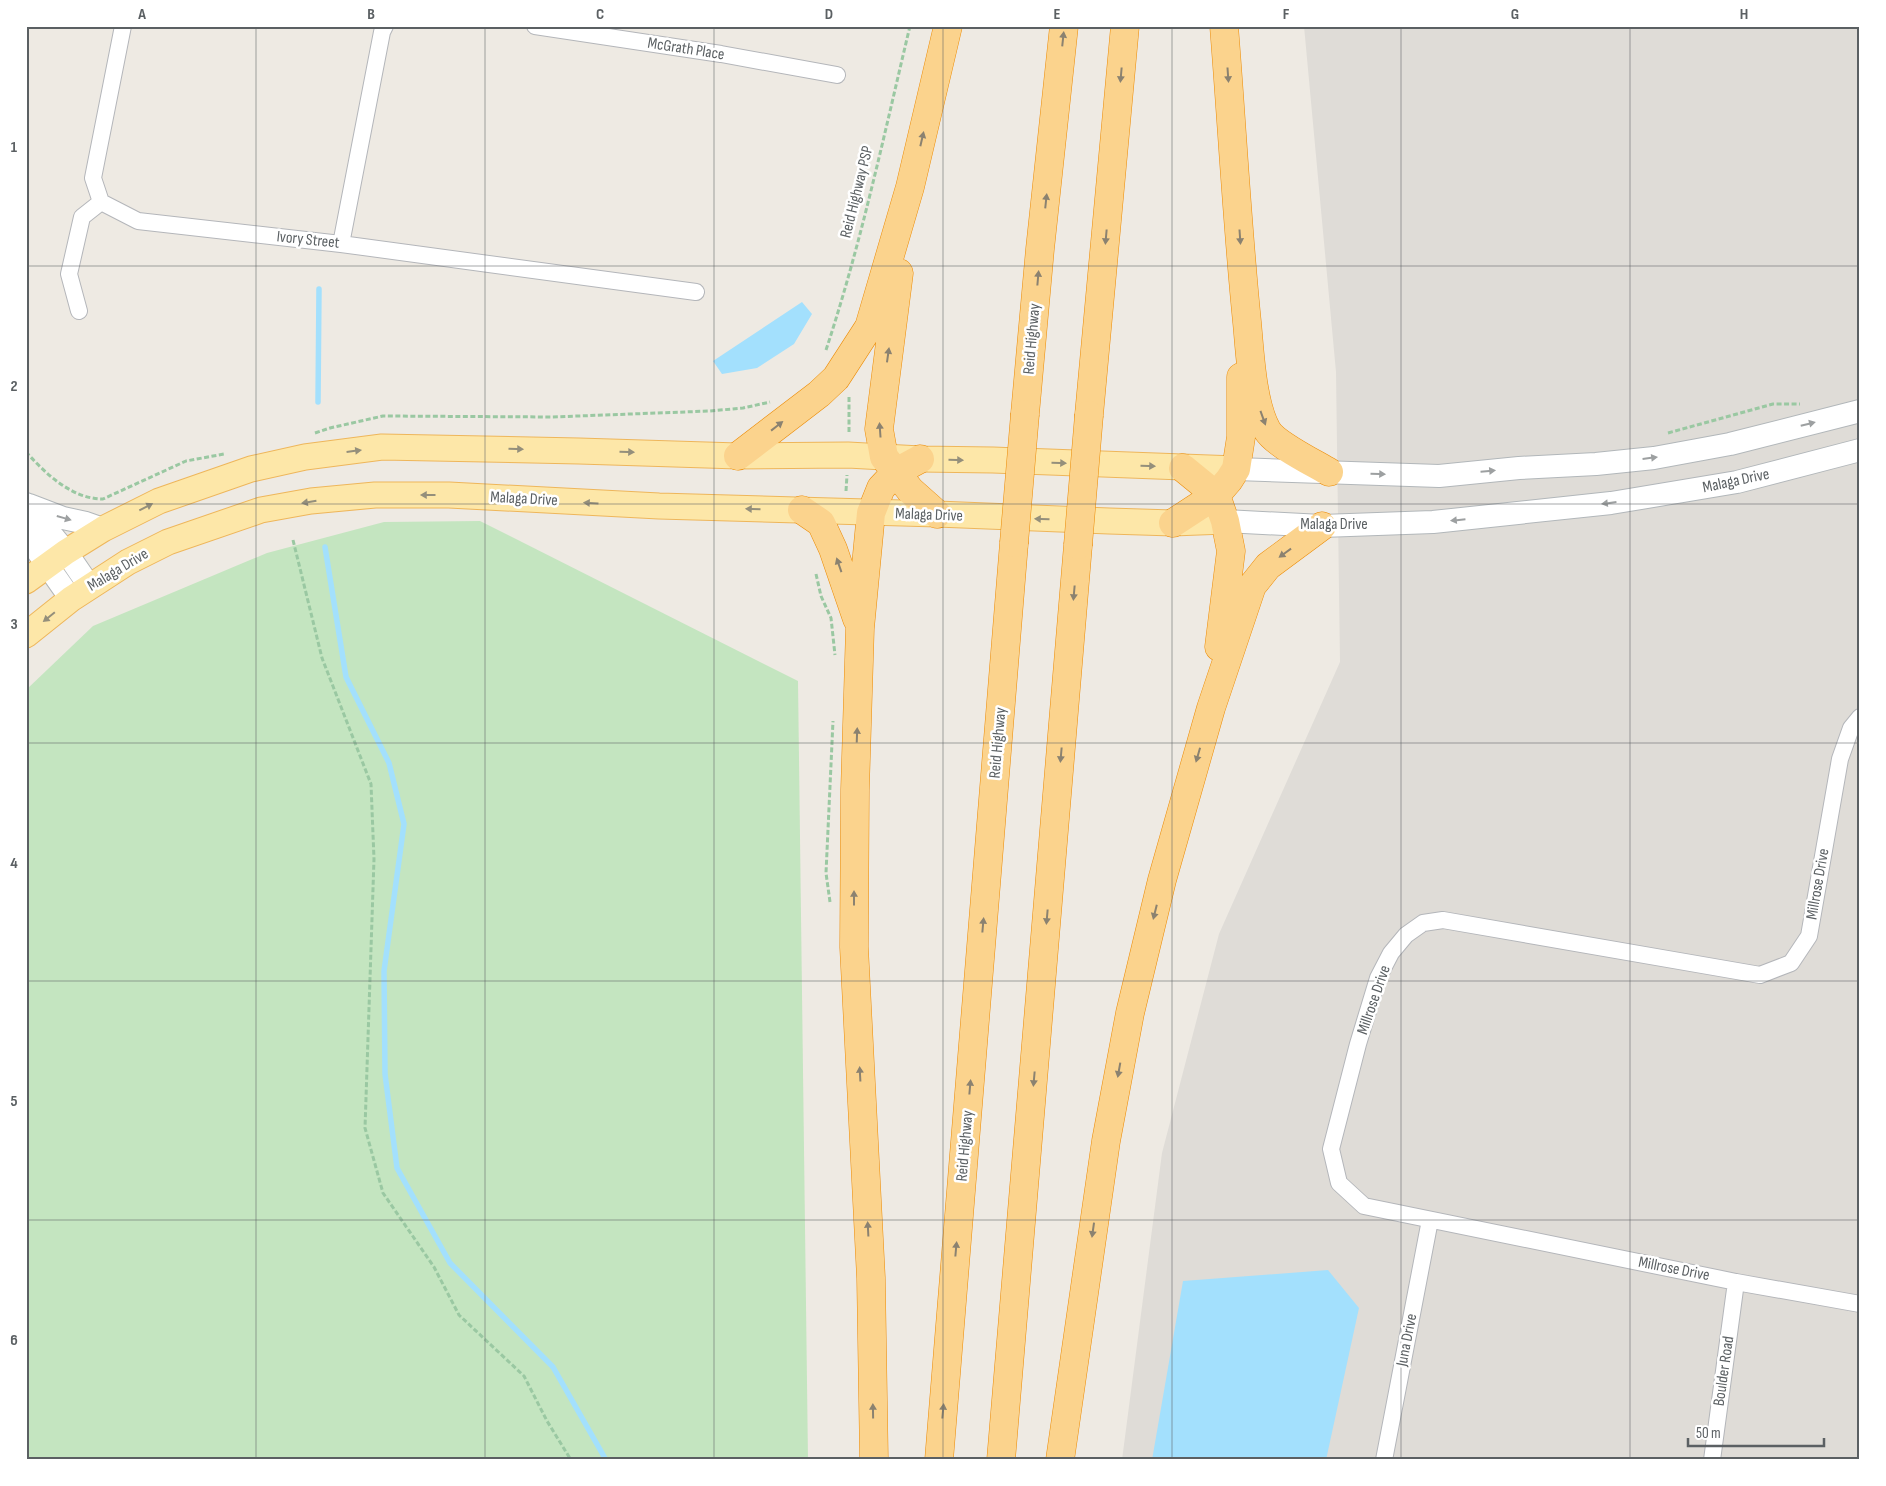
<svg xmlns="http://www.w3.org/2000/svg" width="1886" height="1486" font-family="'Sofia Sans Condensed',sans-serif">
	<rect width="100%" height="100%" fill="#eeeae3"/>
	<path fill="#dfdcd7" d="M1304,26H1860V1460H1122L1162,1153L1219,934L1340,662L1336,372Z"/>
	<path fill="#c4e5c0" d="M480,521L798,681L808,1460H26V690L93,626L267,553L384,522Z"/>
	<path fill="#a3e0fd" d="M802,302L812,314L794,344L757,368L722,374L713,361Z
		M1328,1270L1359,1308L1326,1460H1152L1183,1281Z"/>
	<g fill="none" stroke-linecap="round" stroke-linejoin="round">
		<path stroke="#a3e0fd" stroke-width="5.5" d="M318,402L319,289
			M325,547L346,677L389,763L404,824L384,971L385,1074L397,1168L450,1263L553,1367L606,1460"/>
		<defs>
			<path id="street" d="M123,26L93,178L101,202L138,221L341,244L696,292
				M535,26L721,54L837,75
				M341,244L382,32L385,26
				M79,311L69,274L82,217L101,202
				M1860,717L1851,728L1840,759L1809,936L1791,963L1760,975L1443,920L1423,923L1406,935L1391,953L1378,978L1358,1044L1331,1149L1339,1183L1364,1206L1736,1282L1860,1304
				M1384,1460L1430,1220
				M1712,1460L1736,1282"/>
			<path id="secondary" d="M1236,469L1439,476L1519,468L1596,464L1654,458L1730,444L1860,411
				M26,504L66,552L90,587
				M29,505L63,518L86,523L103,529
				M1225,521L1322,526L1433,522L1611,503L1737,482L1860,450
				M26,535L71,599"/>
			<path id="primary" d="M26,581L66,552L103,529L159,501L251,469L305,457L382,447L579,451L738,456L848,455L920,459L993,460L1236,469
				M26,635L71,599L128,562L168,542L261,510L311,501L375,495H449L659,506L937,514L1109,521L1173,523L1225,521"/>
			<path id="highway" d="M1224,26C1232,125 1237,224 1247,322C1250,353 1252,403 1267,430C1275,444 1314,463 1329,472
				M899,273L879,429L884,457L910,490L937,514
				M1025,414L1040,249L1064,26
				M1089,415L1125,26
				M738,456L819,394L836,378L869,327L910,187L948,26
				M1183,468L1216,495L1225,521L1231,551L1219,647
				M802,510L821,523L833,549L857,619
				M1173,523L1216,495L1229,480L1236,469L1241,437V377
				M874,1460L871,1278L854,947L855,790L860,628L871,513L881,488L896,472L920,459
				M939,1460L1014,543
				M1001,1460L1078,545
				M1060,1460L1106,1141L1130,1013L1162,880L1211,708L1252,586L1268,566L1322,526"/>
		</defs>
		<use href="#street" stroke="#b4b6ba" stroke-width="18"/>
		<use href="#secondary" stroke="#b2b7ba" stroke-width="24"/>
		<use href="#primary" stroke="#eeb65b" stroke-width="27"/>
		<use href="#highway" stroke="#ec8b05" stroke-width="29"/>
		<path stroke="#9ac8a2" stroke-width="3" stroke-dasharray="5 2.5" stroke-linecap="butt" d="M826,350C861,244 884,135 910,26
			M849,397V434
			M315,433L330,428L383,416L552,417L710,411L743,408L770,402
			M1668,433L1773,404H1800
			M26,452C46,474 72,499 103,499L186,461L224,454
			M846,491L847,475
			M293,540L322,658L371,784L374,859L365,1128L383,1193L434,1267L459,1315L524,1376L547,1421L571,1460
			M816,574L821,596L831,618L835,655
			M830,902L826,873L833,721"/>
		<use href="#street" stroke="#fff" stroke-width="16"/>
		<use href="#secondary" stroke="#fff" stroke-width="22"/>
		<use href="#primary" stroke="#fde7a8" stroke-width="25"/>
		<use href="#highway" stroke="#fbd38d" stroke-width="28"/>
		<defs>
			<path id="highway-bridge" d="M1014,543L1025,414
				M1078,545L1089,415"/>
		</defs>
		<use href="#highway-bridge" stroke="#ec8b05" stroke-width="29" stroke-linecap="butt"/>
		<use href="#highway-bridge" stroke="#fbd38d" stroke-width="28"/>
	</g>
	<defs><path id="oneway-solid" d="M-6-.8H1V-3.2L6.5 0L1 3.2V.8H-6Z" transform="scale(1.25)"/></defs>
	<g fill="#8b8270">
		<use href="#oneway-solid" transform="translate(1063 39) rotate(-84)"/>
		<use href="#oneway-solid" transform="translate(1121 75) rotate(95)"/>
		<use href="#oneway-solid" transform="translate(1228 75) rotate(86)"/>
		<use href="#oneway-solid" transform="translate(922 139) rotate(-77)"/>
		<use href="#oneway-solid" transform="translate(1046 201) rotate(-84)"/>
		<use href="#oneway-solid" transform="translate(1106 237) rotate(95)"/>
		<use href="#oneway-solid" transform="translate(1240 237) rotate(86)"/>
		<use href="#oneway-solid" transform="translate(1038 278) rotate(-85)"/>
		<use href="#oneway-solid" transform="translate(888 355) rotate(-82)"/>
		<use href="#oneway-solid" transform="translate(1263 418) rotate(70)"/>
		<use href="#oneway-solid" transform="translate(777 426) rotate(-38)"/>
		<use href="#oneway-solid" transform="translate(880 430) rotate(-94)"/>
		<use href="#oneway-solid" transform="translate(1285 553) rotate(144)"/>
		<use href="#oneway-solid" transform="translate(839 565) rotate(-109)"/>
		<use href="#oneway-solid" transform="translate(1074 593) rotate(95)"/>
		<use href="#oneway-solid" transform="translate(857 735) rotate(-88)"/>
		<use href="#oneway-solid" transform="translate(1061 755) rotate(95)"/>
		<use href="#oneway-solid" transform="translate(1198 755) rotate(106)"/>
		<use href="#oneway-solid" transform="translate(854 898) rotate(-90)"/>
		<use href="#oneway-solid" transform="translate(1155 912) rotate(104)"/>
		<use href="#oneway-solid" transform="translate(1047 917) rotate(95)"/>
		<use href="#oneway-solid" transform="translate(983 925) rotate(-85)"/>
		<use href="#oneway-solid" transform="translate(1119 1070) rotate(100)"/>
		<use href="#oneway-solid" transform="translate(860 1074) rotate(-93)"/>
		<use href="#oneway-solid" transform="translate(1034 1079) rotate(95)"/>
		<use href="#oneway-solid" transform="translate(970 1087) rotate(-85)"/>
		<use href="#oneway-solid" transform="translate(868 1229) rotate(-93)"/>
		<use href="#oneway-solid" transform="translate(1093 1230) rotate(98)"/>
		<use href="#oneway-solid" transform="translate(956 1249) rotate(-85)"/>
		<use href="#oneway-solid" transform="translate(873 1411) rotate(-91)"/>
		<use href="#oneway-solid" transform="translate(943 1411) rotate(-85)"/>
	</g>
	<g fill="#9da0a1">
		<use href="#oneway-solid" transform="translate(1808 424) rotate(-14)"/>
		<use href="#oneway-solid" transform="translate(1650 458) rotate(-7)"/>
		<use href="#oneway-solid" transform="translate(1488 471) rotate(-5)"/>
		<use href="#oneway-solid" transform="translate(1378 474) rotate(2)"/>
		<use href="#oneway-solid" transform="translate(1609 503) rotate(173)"/>
		<use href="#oneway-solid" transform="translate(64 518) rotate(16)"/>
		<use href="#oneway-solid" transform="translate(1458 520) rotate(174)"/>
	</g>
	<g fill="#948f7b">
		<use href="#oneway-solid" transform="translate(516 449) rotate(1)"/>
		<use href="#oneway-solid" transform="translate(354 451) rotate(-7)"/>
		<use href="#oneway-solid" transform="translate(627 452) rotate(2)"/>
		<use href="#oneway-solid" transform="translate(956 460) rotate(1)"/>
		<use href="#oneway-solid" transform="translate(1059 463) rotate(2)"/>
		<use href="#oneway-solid" transform="translate(1148 466) rotate(2)"/>
		<use href="#oneway-solid" transform="translate(428 495) rotate(-180)"/>
		<use href="#oneway-solid" transform="translate(309 502) rotate(171)"/>
		<use href="#oneway-solid" transform="translate(591 503) rotate(-177)"/>
		<use href="#oneway-solid" transform="translate(146 507) rotate(-27)"/>
		<use href="#oneway-solid" transform="translate(753 509) rotate(-178)"/>
		<use href="#oneway-solid" transform="translate(1042 519) rotate(-178)"/>
		<use href="#oneway-solid" transform="translate(49 617) rotate(141)"/>
	</g>
	<path fill="none" stroke="#5b6063" stroke-width="1" stroke-opacity="0.55" d="M256,26V1460M485,26V1460M714,26V1460M943,26V1460M1172,26V1460M1401,26V1460M1630,26V1460M26,266H1860M26,504H1860M26,743H1860M26,981H1860M26,1220H1860"/>
	<g text-anchor="middle" dominant-baseline="central" stroke-width="5" stroke-linejoin="round" paint-order="stroke">
		<g font-size="16" fill="#5b6063" stroke="#fff">
			<text transform="translate(686 49) rotate(9)">McGrath Place</text>
			<text transform="translate(857 192) rotate(-76)">Reid Highway PSP</text>
			<text transform="translate(308 240) rotate(6)">Ivory Street</text>
			<text transform="translate(1032 339) rotate(-85)">Reid Highway</text>
			<text transform="translate(1736 481) rotate(-12)">Malaga Drive</text>
			<text transform="translate(524 499) rotate(3)">Malaga Drive</text>
			<text transform="translate(929 515) rotate(2)">Malaga Drive</text>
			<text x="1334" y="524">Malaga Drive</text>
			<text transform="translate(118 570) rotate(-31)">Malaga Drive</text>
			<text transform="translate(998 743) rotate(-85)">Reid Highway</text>
			<text transform="translate(1818 884) rotate(-80)">Millrose Drive</text>
			<text transform="translate(1374 1000) rotate(-71)">Millrose Drive</text>
			<text transform="translate(965 1146) rotate(-85)">Reid Highway</text>
			<text transform="translate(1674 1269) rotate(11)">Millrose Drive</text>
			<text transform="translate(1407 1340) rotate(-79)">Juna Drive</text>
			<text transform="translate(1724 1371) rotate(-82)">Boulder Road</text>
		</g>
	</g>
	<rect width="1886" height="1486" fill="none" stroke="#ffffff" stroke-width="55"/>
	<path d="M1688 1438v8h136v-8" fill="none" stroke="#5b6063" stroke-width="2.5"/>
	<text x="1696" y="1438" font-size="15" fill="#5b6063" stroke="#ffffff" stroke-width="4" paint-order="stroke">50 m</text>
	<rect x="28" y="28" width="1830" height="1430" fill="none" stroke="#5b6063" stroke-width="2"/>
	<g font-size="16" text-anchor="middle" font-weight="bold" fill="#5b6063">
		<text x="142" y="19">A</text>
		<text x="371" y="19">B</text>
		<text x="600" y="19">C</text>
		<text x="829" y="19">D</text>
		<text x="1057" y="19">E</text>
		<text x="1286" y="19">F</text>
		<text x="1515" y="19">G</text>
		<text x="1744" y="19">H</text>
		<text x="14" y="152">1</text>
		<text x="14" y="391">2</text>
		<text x="14" y="629">3</text>
		<text x="14" y="868">4</text>
		<text x="14" y="1106">5</text>
		<text x="14" y="1345">6</text>
	</g>
</svg>
